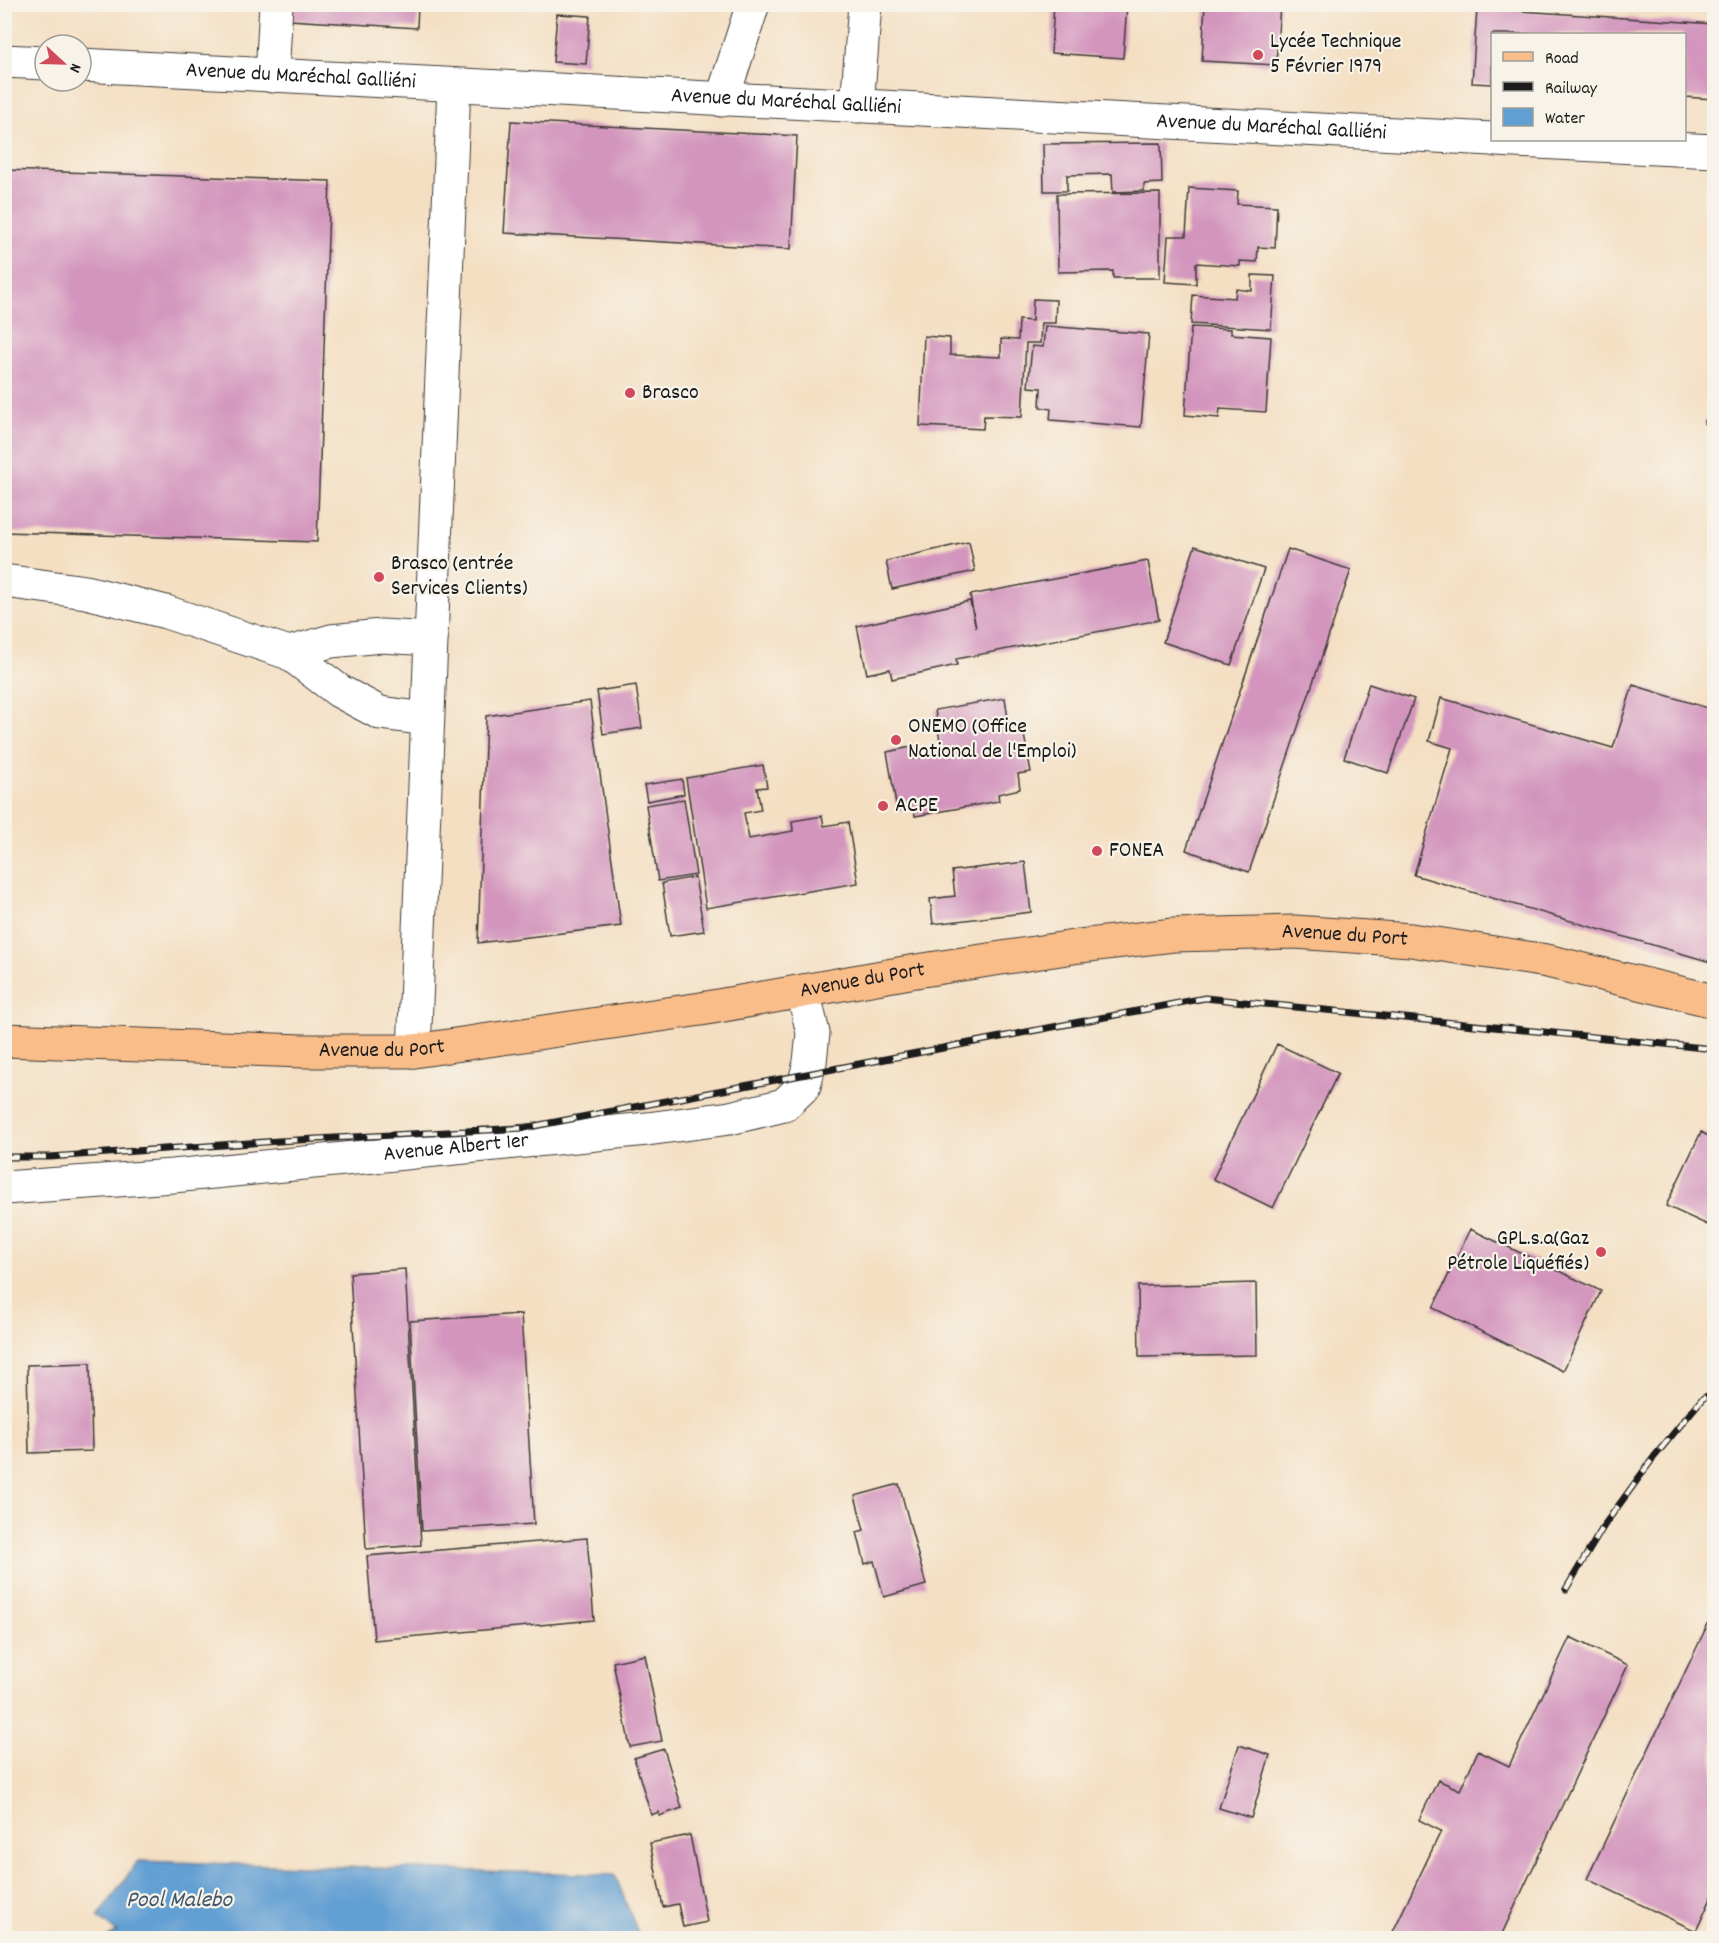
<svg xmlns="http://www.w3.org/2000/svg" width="1719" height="1943" font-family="Dekko,sans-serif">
	<rect width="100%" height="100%" fill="#f7f3e8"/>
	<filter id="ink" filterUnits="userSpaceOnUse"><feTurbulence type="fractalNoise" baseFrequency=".0167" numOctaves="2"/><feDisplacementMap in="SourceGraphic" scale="12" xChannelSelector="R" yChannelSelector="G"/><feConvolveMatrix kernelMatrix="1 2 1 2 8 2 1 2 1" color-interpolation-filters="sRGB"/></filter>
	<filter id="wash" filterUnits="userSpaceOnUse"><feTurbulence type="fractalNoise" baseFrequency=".008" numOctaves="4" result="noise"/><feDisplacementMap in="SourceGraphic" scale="24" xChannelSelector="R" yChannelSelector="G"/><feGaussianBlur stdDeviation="1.35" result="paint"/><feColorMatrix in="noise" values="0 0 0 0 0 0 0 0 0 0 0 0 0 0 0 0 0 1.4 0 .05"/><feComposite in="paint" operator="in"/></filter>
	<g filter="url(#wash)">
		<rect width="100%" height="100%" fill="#f4dfc3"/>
		<path fill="#629fd3" stroke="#3f5e78" stroke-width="1.5" d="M138,1861L615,1875L640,1938H107L117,1932L98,1917Z"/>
		<g id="blocks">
			<path fill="#d395bd" d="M290,4H418L417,28L289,20Z
				M1054,4H1127L1123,58L1051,53Z
				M1205,4H1280L1276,65L1202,61Z
				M1477,8L1714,24V99L1684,97V34H1492V84L1472,83Z
				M557,14L590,16L586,64L553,62Z
				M511,121L797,136L791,249L504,233Z
				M1161,143L1162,183L1144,184V191L1113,192L1112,174L1067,175V191H1044L1043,144Z
				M4,170L330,181L317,542L4,532Z
				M1189,188L1238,191L1237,204L1277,206L1275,248L1258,247L1257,262L1240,261V266L1196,263V284L1165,282L1168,236H1186Z
				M1160,193V278H1113V271L1058,272L1057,194Z
				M1252,275L1275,276L1271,329L1191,324L1193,295L1235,298L1236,289L1252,291Z
				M1033,299L1056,300L1055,323H1041L1040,343H1026L1022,417L984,416L983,429L920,426L924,336L950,338V355L1001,357V339L1018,340L1019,320L1032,321Z
				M1045,326L1149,334L1141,427L1050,420L1051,409L1040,407L1041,388L1028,387L1032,346L1043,347Z
				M1191,327L1231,329V334L1271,337L1266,412L1220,409L1219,418L1185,415Z
				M1714,406V429L1704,423Z
				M969,542L975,571L892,589L886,561Z
				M1195,546L1264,569L1231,665L1163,642Z
				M1288,549L1351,570L1249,872L1186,850Z
				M1148,561L1159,620L956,659L957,665L892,679L890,669L867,674L857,626L970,601L976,628L970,595Z
				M1369,684L1414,699L1388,773L1344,758Z
				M636,685L642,728L603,734L597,691Z
				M1633,685L1714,710V963L1414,875L1452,748L1429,741L1441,698L1613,748Z
				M1005,698L1009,726L1022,724L1031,772L1018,774L1020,789L998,794L999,801L915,816L914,808L897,810L887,752L911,747L913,759L942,753L935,710Z
				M590,701L621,926L478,943L486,716Z
				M763,765L767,787L757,788L761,810L744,813L749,839L793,831L792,821L822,816L824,826L848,822L858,883L706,908L686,778Z
				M682,779L684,794L647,801L644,785Z
				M684,799L696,875L658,881L646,805Z
				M1025,862L1031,912L933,924L930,899L955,896L952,871Z
				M695,877L704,931L670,936L662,883Z
				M1277,1044L1338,1073L1273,1208L1213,1179Z
				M1701,1132L1714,1139V1221L1712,1227L1666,1206Z
				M1470,1229L1601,1291L1563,1371L1433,1308Z
				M405,1269L421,1545L366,1549L350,1273Z
				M1256,1283L1257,1355L1139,1357L1138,1286Z
				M521,1314L534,1524L422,1531L410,1321Z
				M90,1363L92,1451L29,1453L27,1365Z
				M899,1484L926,1585L884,1597L874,1561L865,1564L857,1532L864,1530L855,1496Z
				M587,1538L594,1620L374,1640L367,1556Z
				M1714,1611V1892L1696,1931L1587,1879Z
				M1570,1637L1628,1665L1500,1938H1390L1441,1831L1419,1820L1438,1780L1460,1790L1478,1751L1509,1766Z
				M645,1655L662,1741L630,1747L613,1662Z
				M1239,1745L1270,1755L1251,1818L1219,1808Z
				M664,1749L682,1808L659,1816V1812L651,1815L634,1758Z
				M690,1835L707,1922L683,1927L678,1904L663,1907L650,1843Z"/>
		</g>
	</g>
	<g filter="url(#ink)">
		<use href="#blocks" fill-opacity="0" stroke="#3c3935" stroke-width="1.5"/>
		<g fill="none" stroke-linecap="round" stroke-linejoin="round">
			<defs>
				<g id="minor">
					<path d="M4,61L45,63"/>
					<path id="s1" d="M81,65L1492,139"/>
					<path d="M272,76L276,4"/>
					<path d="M722,100L753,4"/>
					<path d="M857,106L865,4"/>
					<path d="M1496,140L1714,151"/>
					<path d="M4,581L86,592L166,612L289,653L339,691L380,713L427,719"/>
					<path d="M289,653L331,641L381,636L431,639"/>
					<path d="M414,1051L454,86"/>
					<path id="s2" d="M4,1188L173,1176L647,1129L730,1118L784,1105L804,1086L810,1062L813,1033L803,991"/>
				</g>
				<g id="major">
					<path id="s3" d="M4,1040L303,1051H414L701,1009L910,972L1080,946L1173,935L1295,932L1411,940L1547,961L1714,1001"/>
				</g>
			</defs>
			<use href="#minor" stroke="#3c3935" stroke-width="35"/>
			<use href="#major" stroke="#3c3935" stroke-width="35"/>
			<use href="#minor" stroke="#fff" stroke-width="33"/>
			<use href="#major" stroke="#f8bd89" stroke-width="33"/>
			<defs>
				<path id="rail" d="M4,1157H50L279,1141L524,1128L1205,998L1714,1049
					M1566,1589L1605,1524L1654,1457L1702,1399L1714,1392"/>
			</defs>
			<use href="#rail" stroke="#1c1c1c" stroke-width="7"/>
			<use href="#rail" stroke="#f7f3e8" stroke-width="4.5" stroke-dasharray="14" stroke-linecap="butt"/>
		</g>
	</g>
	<g fill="#d1495b" stroke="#f7f3e8" stroke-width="2">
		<circle cx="1258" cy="55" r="6"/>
		<circle cx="630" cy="393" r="6"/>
		<circle cx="379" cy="577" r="6"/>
		<circle cx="896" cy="740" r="6"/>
		<circle cx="883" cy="806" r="6"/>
		<circle cx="1097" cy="851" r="6"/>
		<circle cx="1601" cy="1252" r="6"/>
	</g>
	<g text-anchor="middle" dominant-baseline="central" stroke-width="4.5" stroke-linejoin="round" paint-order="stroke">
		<g font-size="22" fill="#1c1c1c" stroke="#f7f3e8" text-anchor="start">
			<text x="1270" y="42">Lycée Technique<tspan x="1270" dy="25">5 Février 1979</tspan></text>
			<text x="642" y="393">Brasco</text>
			<text x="391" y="564">Brasco (entrée<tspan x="391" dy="25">Services Clients)</tspan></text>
			<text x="908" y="727">ONEMO (Office<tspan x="908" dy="25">National de l'Emploi)</tspan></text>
			<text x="895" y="806">ACPE</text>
			<text x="1109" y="851">FONEA</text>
			<text x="1589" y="1239" text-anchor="end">GPL.s.a(Gaz<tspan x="1589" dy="25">Pétrole Liquéfiés)</tspan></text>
		</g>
		<g font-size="22" fill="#1c1c1c" stroke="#f7f3e8">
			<text stroke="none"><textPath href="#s1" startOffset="220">Avenue du Maréchal Galliéni</textPath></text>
			<text stroke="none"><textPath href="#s1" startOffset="706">Avenue du Maréchal Galliéni</textPath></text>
			<text stroke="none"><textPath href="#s1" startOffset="1192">Avenue du Maréchal Galliéni</textPath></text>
			<text stroke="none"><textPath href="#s3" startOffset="1350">Avenue du Port</textPath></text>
			<text stroke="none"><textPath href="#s3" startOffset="864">Avenue du Port</textPath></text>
			<text stroke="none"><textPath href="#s3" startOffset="378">Avenue du Port</textPath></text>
			<text stroke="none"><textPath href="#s2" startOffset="454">Avenue Albert 1er</textPath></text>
		</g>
		<g font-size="24" font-style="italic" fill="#3c576e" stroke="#f7f3e8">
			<text x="179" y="1901">Pool Malebo</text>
		</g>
	</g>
	<rect width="1719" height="1943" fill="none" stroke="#f7f3e8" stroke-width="24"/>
	<rect x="1491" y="33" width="195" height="108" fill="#f7f3e8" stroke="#9f9d96" stroke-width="1.5"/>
	<rect x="1503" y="52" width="30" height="9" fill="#f8bd89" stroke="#9f9d96" stroke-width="1.5"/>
	<text x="1545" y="63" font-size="18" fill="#1c1c1c">Road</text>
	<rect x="1503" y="82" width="30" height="9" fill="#1c1c1c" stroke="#9f9d96" stroke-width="1.5"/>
	<text x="1545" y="93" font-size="18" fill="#1c1c1c">Railway</text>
	<rect x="1503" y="108" width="30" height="18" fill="#629fd3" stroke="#9f9d96" stroke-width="1.5"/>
	<text x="1545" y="123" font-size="18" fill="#1c1c1c">Water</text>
	<g transform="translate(63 63) rotate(112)"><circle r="28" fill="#f7f3e8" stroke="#9f9d96" stroke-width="1.5"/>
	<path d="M0-4.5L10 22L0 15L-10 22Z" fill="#d1495b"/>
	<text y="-9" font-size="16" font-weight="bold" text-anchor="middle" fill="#1c1c1c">N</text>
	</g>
</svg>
